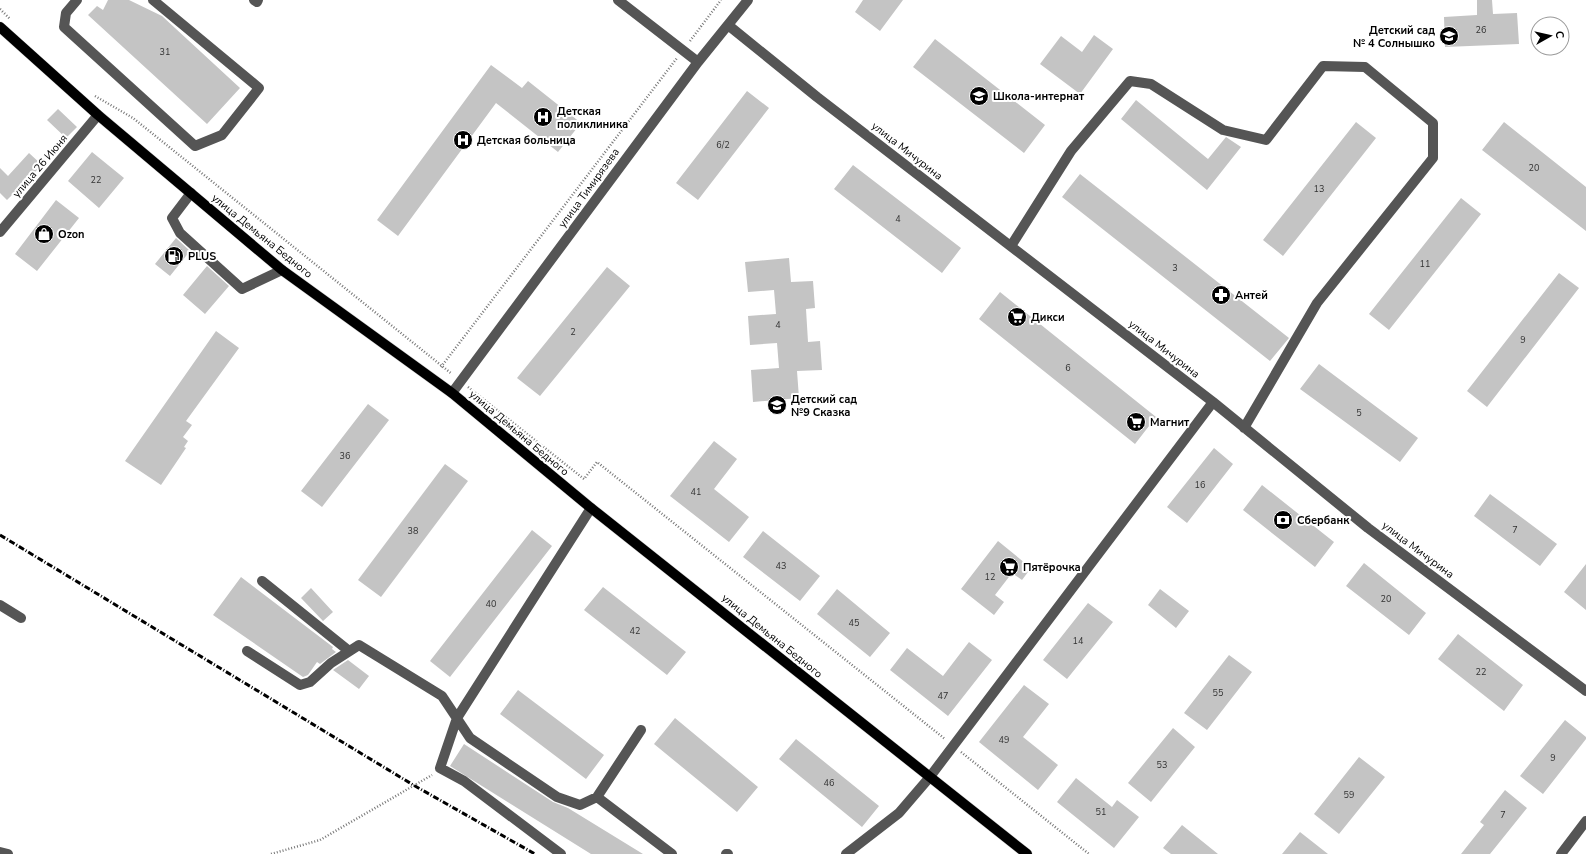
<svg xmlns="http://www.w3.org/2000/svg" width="1586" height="854" font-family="'Nunito Sans',sans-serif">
	<rect width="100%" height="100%" fill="#fff"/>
	<path fill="#c4c4c4" d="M108,0H129L162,16L240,88L207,124L88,15L97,6L103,10Z
		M863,0H903L880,31L855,12Z
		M1477,0H1492L1493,14L1517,13L1519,44L1445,47L1444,17L1477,15Z
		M1094,35L1113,49L1080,94L1040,64L1061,36L1082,52Z
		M935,39L1045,125L1024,153L913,67Z
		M491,65L522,88L528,81L581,123L558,152L496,103L398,236L377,220Z
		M747,91L769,108L698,200L676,183Z
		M1136,100L1208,159L1226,137L1241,147L1207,190L1121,119Z
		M58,109L77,127L66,138L47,120Z
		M1356,122L1376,138L1283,256L1263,240Z
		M1504,122L1586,187V231L1482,150Z
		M92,152L124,178L99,208L68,181Z
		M29,153L42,165L7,200L0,193V168L8,176Z
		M853,165L961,248L942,273L834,189Z
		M1080,174L1289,338L1270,361L1062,197Z
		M1461,198L1481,214L1389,330L1369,314Z
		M56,200L79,218L37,271L15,254Z
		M176,238L190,251L170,276L155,264Z
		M789,258L791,282L813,281L815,308L806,309L808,342L820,341L822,370L797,371L799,398L753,402L751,370L779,368L777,343L750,345L748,316L776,314L774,290L748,292L745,262Z
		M207,266L229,286L205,314L183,295Z
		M607,267L630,286L540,396L517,378Z
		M1559,273L1579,288L1487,407L1467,391Z
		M1000,292L1156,417L1135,444L979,319Z
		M216,331L239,348L186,421L192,425L183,437L188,441L184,447L186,448L161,485L125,461Z
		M1319,364L1418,438L1400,462L1300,389Z
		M368,404L389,420L322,507L301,491Z
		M714,441L737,459L714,489L749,517L729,542L670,496Z
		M1214,448L1233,464L1187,523L1167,507Z
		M445,464L468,481L381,597L358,580Z
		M1262,485L1334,542L1315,567L1243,510Z
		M1490,494L1557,544L1540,566L1474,516Z
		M532,530L552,546L450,677L430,661Z
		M763,531L820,576L800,601L743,557Z
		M998,541L1031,568L1022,580L1012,573L995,595L1004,602L994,615L961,589Z
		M1364,563L1426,613L1409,635L1346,586Z
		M1586,564V610L1564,592Z
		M241,577L333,647L332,649L336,652L320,664L317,662L308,675L303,677L213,615Z
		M603,587L686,652L667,675L584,610Z
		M311,588L333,612L323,621L301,598Z
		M837,589L890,633L870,657L817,614Z
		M1160,589L1189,611L1176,628L1148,605Z
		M1088,603L1113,622L1067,679L1043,660Z
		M1458,634L1523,685L1504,711L1438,659Z
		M969,642L992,660L948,716L890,670L907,648L943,676Z
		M1229,655L1252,672L1207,730L1184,713Z
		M348,660L369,676L359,689L333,670Z
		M1024,685L1049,704L1023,737L1058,765L1038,790L979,742Z
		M518,690L604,755L586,779L500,714Z
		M675,718L758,787L737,812L654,744Z
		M1565,720L1586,737V739L1543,794L1520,776Z
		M1173,728L1195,747L1151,802L1128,783Z
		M796,739L879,806L862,827L779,759Z
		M464,744L553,802L568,808L643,854H591L450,766Z
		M1359,757L1385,777L1339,834L1314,814Z
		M1076,778L1112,807L1117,800L1139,817L1114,848L1057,802Z
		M1505,790L1527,808L1490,854H1461L1484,825L1480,822Z
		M1182,825L1218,854H1171L1163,848Z
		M1300,832L1328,854H1282Z"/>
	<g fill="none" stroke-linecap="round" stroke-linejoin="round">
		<defs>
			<path id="major" d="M0,27L98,115L282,270L452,393L591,508L1027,854"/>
		</defs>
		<use href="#major" stroke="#dbdbdb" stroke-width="11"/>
		<path stroke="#777" stroke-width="2.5" stroke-dasharray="1 2" stroke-linecap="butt" d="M0,9L10,19
			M690,41L721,0
			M95,96L133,118L452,374
			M441,367L677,58
			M468,387L584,479L597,462L945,739
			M961,752L1089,854
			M271,854L320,840L432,775"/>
		<path stroke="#555" stroke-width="10" d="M77,0L66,13L64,27L195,146L222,135L259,88L153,0
			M254,0L257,2L258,0
			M618,0L698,62
			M728,25L817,97L1213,402L1368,528L1586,691
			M191,193L172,218L180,233L242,289L282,270
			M0,232L98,115
			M1011,246L1071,151L1130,81L1151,84L1223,130L1266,140L1323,66L1365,67L1433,123V158L1317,303L1244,428
			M452,393L698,62L748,0
			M262,581L349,651
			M0,605L21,618
			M247,651L300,685L310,682L331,663L359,645L442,696L470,738L557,797L580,805L597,797L672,854
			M597,797L641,730
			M0,852L8,854
			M561,854L464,781L440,768L457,718L591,508
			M726,854H728
			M846,854L899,813L929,778L1213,402
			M1561,854L1586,821"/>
		<use href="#major" stroke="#000" stroke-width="10"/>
		<path stroke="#000" stroke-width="3" stroke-dasharray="6 2 1 2" stroke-linecap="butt" d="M0,535L415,786L535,854"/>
	</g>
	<defs>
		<symbol id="school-disc" viewBox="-11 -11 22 22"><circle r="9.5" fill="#000" stroke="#fff"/><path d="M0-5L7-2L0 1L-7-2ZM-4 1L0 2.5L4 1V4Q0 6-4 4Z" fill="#fff"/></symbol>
		<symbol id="hospital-disc" viewBox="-11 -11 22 22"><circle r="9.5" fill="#000" stroke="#fff"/><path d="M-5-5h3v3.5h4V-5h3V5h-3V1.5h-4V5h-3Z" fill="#fff"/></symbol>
		<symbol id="shop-disc" viewBox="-11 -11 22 22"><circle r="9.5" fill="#000" stroke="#fff"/><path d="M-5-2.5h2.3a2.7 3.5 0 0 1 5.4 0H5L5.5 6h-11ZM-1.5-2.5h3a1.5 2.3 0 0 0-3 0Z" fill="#fff"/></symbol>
		<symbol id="fuel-disc" viewBox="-11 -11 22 22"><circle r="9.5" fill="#000" stroke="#fff"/><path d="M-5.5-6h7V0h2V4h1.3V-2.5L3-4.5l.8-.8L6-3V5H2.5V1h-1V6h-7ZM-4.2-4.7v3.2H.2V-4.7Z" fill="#fff"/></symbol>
		<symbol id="pharmacy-disc" viewBox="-11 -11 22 22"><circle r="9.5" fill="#000" stroke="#fff"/><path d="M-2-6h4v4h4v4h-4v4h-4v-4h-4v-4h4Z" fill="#fff"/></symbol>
		<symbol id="supermarket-disc" viewBox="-11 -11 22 22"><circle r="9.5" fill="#000" stroke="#fff"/><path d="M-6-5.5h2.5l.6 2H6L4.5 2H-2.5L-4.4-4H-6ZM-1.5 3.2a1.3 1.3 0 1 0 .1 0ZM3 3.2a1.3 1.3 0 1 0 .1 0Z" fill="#fff"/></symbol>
		<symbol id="bank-disc" viewBox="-11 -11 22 22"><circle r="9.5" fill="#000" stroke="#fff"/><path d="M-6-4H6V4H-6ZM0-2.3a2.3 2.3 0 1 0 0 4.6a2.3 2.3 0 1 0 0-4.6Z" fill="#fff"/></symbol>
	</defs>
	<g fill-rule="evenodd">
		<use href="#school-disc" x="1438" y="25" width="22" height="22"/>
		<use href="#school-disc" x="968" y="85" width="22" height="22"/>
		<use href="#hospital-disc" x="532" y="106" width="22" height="22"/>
		<use href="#hospital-disc" x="452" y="129" width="22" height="22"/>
		<use href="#shop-disc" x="33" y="223" width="22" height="22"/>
		<use href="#fuel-disc" x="163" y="245" width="22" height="22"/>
		<use href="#pharmacy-disc" x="1210" y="284" width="22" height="22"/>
		<use href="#supermarket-disc" x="1006" y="306" width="22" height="22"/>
		<use href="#school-disc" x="766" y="394" width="22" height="22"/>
		<use href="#supermarket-disc" x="1125" y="411" width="22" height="22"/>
		<use href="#bank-disc" x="1272" y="509" width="22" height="22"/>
		<use href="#supermarket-disc" x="998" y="556" width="22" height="22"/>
	</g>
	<g text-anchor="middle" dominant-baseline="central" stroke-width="4" stroke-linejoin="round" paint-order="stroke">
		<g font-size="9" fill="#313131">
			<text x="1481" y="30">26</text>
			<text x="165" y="52">31</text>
			<text x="723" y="145">6/2</text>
			<text x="1534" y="168">20</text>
			<text x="96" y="180">22</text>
			<text x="1319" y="189">13</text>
			<text x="898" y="219">4</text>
			<text x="1425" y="264">11</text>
			<text x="1175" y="268">3</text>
			<text x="778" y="325">4</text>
			<text x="573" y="332">2</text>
			<text x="1523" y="340">9</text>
			<text x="1068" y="368">6</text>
			<text x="1359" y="413">5</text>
			<text x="345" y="456">36</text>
			<text x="1200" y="485">16</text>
			<text x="696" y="492">41</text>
			<text x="1515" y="530">7</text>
			<text x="413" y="531">38</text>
			<text x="781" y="566">43</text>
			<text x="990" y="577">12</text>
			<text x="1386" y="599">20</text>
			<text x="491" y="604">40</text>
			<text x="854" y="623">45</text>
			<text x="635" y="631">42</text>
			<text x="1078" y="641">14</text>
			<text x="1481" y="672">22</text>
			<text x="1218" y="693">55</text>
			<text x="943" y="696">47</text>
			<text x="1004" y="740">49</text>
			<text x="1553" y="758">9</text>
			<text x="1162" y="765">53</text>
			<text x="829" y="783">46</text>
			<text x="1349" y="795">59</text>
			<text x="1101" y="812">51</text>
			<text x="1503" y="815">7</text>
		</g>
		<g font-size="11" font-weight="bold" fill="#000" stroke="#fff" text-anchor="start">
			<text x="1435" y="30" text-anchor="end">Детский сад<tspan x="1435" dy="13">№ 4 Солнышко</tspan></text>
			<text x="993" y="96">Школа-интернат</text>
			<text x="557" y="111">Детская<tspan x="557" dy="13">поликлиника</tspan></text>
			<text x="477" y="140">Детская больница</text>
			<text x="58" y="234">Ozon</text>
			<text x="188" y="256">PLUS</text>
			<text x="1235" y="295">Антей</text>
			<text x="1031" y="317">Дикси</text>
			<text x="791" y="399">Детский сад<tspan x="791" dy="13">№9 Сказка</tspan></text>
			<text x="1150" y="422">Магнит</text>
			<text x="1297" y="520">Сбербанк</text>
			<text x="1023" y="567">Пятёрочка</text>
		</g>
		<g font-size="11" fill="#000" stroke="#fff">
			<text transform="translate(907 151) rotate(38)">улица Мичурина</text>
			<text transform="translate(40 166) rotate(-50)">улица 26 Июня</text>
			<text transform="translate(589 188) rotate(-54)">улица Тимирязева</text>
			<text transform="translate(262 236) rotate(39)">улица Демьяна Бедного</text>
			<text transform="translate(1164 349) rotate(38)">улица Мичурина</text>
			<text transform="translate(519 433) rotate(40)">улица Демьяна Бедного</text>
			<text transform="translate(1418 550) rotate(37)">улица Мичурина</text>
			<text transform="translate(772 636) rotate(39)">улица Демьяна Бедного</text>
		</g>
	</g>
	<g transform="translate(1550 36) rotate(82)"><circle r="19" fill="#ffffff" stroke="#999999"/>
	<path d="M0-3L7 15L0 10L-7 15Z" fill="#000000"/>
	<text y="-6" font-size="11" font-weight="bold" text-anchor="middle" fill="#000000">С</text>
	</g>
</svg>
